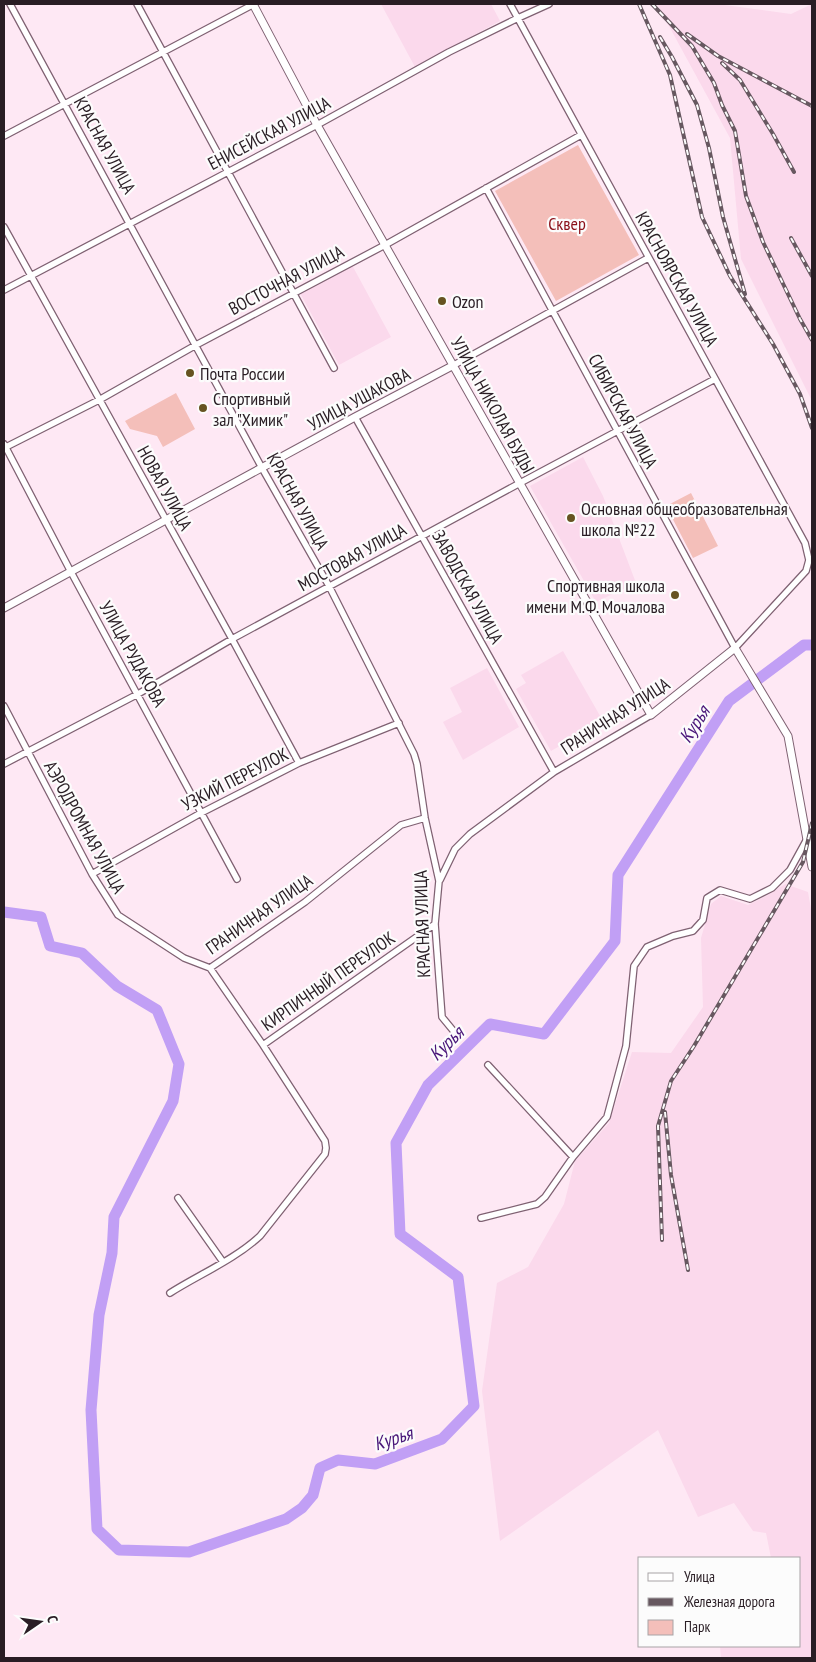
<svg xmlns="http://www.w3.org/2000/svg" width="816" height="1662" font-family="'PT Sans Narrow',sans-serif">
	<rect width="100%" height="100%" fill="#fee8f4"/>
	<path fill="#fbd9ec" d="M381,4H491L500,21L415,67Z
		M657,4H717L791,14L812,4V401L741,259L730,138Z
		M352,265L391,337L339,365L300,293Z
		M583,457L603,496L636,583L596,602L530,486Z
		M563,651L603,721L551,751L516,689L526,683L521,675Z
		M487,668L519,727L463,760L443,722L462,712L450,688Z
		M785,884L808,892L812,915V1658H721L720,1646H800V1558H771L766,1533L753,1531L734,1503L698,1517L658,1430L500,1541L482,1391L497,1283L528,1267L564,1204L575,1161L609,1123L632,1052L671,1053L703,1007L701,938L711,904L721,896L748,905L768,895Z"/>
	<path fill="#f4bfba" d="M578,145L639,255L556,301L495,191Z
		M176,393L195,429L163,447L157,436L130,429L125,421Z
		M691,493L718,546L693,558L666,506Z"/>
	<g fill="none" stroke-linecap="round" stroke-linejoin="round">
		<path stroke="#c19ff5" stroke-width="11" d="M4,912L41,917L50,946L82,953L117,986L157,1010L179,1064L173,1101L114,1217L112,1253L99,1315L91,1410L97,1529L119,1550L189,1552L286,1519L302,1508L313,1495L320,1468L338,1460L375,1464L442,1439L474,1406L458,1277L400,1234L396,1143L428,1085L490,1024L544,1034L615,941L618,875L729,701L804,645H812"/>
		<defs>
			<path id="minor" d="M10,4L262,468L329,586L414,754L417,764L425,818L439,881L435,924L442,1017L456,1034
				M137,4L334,368
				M4,136L254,4
				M486,188L735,648L806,571L809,560L805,543L510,4
				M4,227L232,639L299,763
				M4,290L317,125L449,52L518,18L549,4
				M454,365L648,258
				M355,417L554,772
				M4,444L71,572L237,879
				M4,448L99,400L196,345L385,245L581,135
				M4,706L92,874L118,915L184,958L210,968L263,1045L325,1141L326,1148L325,1154L260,1236C234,1260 200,1274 170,1293
				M4,764L138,694L232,639L520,483L715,379
				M92,874L201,813L299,763L399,723
				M440,880L455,849L470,834L554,772L651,715
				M210,968L305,902L401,825L425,818
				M263,1045L435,924
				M488,1065L573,1157
				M178,1198L223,1262
				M481,1218L537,1204L545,1197L573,1157L607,1117L626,1046L634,966L647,947L673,936L693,931L703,920L707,898L720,890L750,899L772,888L790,870L807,839"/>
			<path id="tertiary" d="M253,4L317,125L651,715L735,648L788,736L812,867
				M4,608L355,417L454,365"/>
		</defs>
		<use href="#minor" stroke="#7f6172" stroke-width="8"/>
		<use href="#tertiary" stroke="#7f6172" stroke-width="9"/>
		<use href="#minor" stroke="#fff" stroke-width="5.5"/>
		<use href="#tertiary" stroke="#fff" stroke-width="7"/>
		<defs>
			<path id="rail" d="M639,4L670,75L702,217L730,276L773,344L800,394L812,428
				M652,4L692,46L714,83L722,105L735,131L746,196L763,242L800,319L812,340
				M687,34L718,56L812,106
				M660,37L672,57L697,105L709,148L723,217L745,294
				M722,63L740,80L773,134L794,172
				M791,238L812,276
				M665,1112L671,1175L688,1270
				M662,1240L658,1126L671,1081L694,1046L803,862L812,823"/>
		</defs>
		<use href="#rail" stroke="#675860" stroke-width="4"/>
		<use href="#rail" stroke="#fcfcfc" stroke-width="2" stroke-dasharray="5.5" stroke-linecap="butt"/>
	</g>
	<g fill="#665321" stroke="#fcfcfc" stroke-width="2">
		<circle cx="442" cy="301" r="5"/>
		<circle cx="190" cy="373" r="5"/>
		<circle cx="203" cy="408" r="5"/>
		<circle cx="571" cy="518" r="5"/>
		<circle cx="675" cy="595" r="5"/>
	</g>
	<g text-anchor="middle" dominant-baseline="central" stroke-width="4.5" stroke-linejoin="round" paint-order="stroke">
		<g font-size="18" fill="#291d24" stroke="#fcfcfc">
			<text transform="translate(269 133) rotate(-28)">ЕНИСЕЙСКАЯ УЛИЦА</text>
			<text transform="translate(105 145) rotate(61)">КРАСНАЯ УЛИЦА</text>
			<text transform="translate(677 279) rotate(61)">КРАСНОЯРСКАЯ УЛИЦА</text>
			<text transform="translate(286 280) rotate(-28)">ВОСТОЧНАЯ УЛИЦА</text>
			<text transform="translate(359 399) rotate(-28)">УЛИЦА УШАКОВА</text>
			<text transform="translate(493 405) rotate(61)">УЛИЦА НИКОЛАЯ БУДЫ</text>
			<text transform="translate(623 411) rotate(62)">СИБИРСКАЯ УЛИЦА</text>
			<text transform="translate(165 488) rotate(61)">НОВАЯ УЛИЦА</text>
			<text transform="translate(298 501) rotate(61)">КРАСНАЯ УЛИЦА</text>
			<text transform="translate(352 557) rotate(-29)">МОСТОВАЯ УЛИЦА</text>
			<text transform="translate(468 587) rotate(61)">ЗАВОДСКАЯ УЛИЦА</text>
			<text transform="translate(133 654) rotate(61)">УЛИЦА РУДАКОВА</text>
			<text transform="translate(615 716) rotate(-33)">ГРАНИЧНАЯ УЛИЦА</text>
			<text transform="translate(235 779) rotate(-27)">УЗКИЙ ПЕРЕУЛОК</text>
			<text transform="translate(85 827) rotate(61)">АЭРОДРОМНАЯ УЛИЦА</text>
			<text transform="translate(259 914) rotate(-35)">ГРАНИЧНАЯ УЛИЦА</text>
			<text transform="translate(422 924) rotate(-92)">КРАСНАЯ УЛИЦА</text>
			<text transform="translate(328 981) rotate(-35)">КИРПИЧНЫЙ ПЕРЕУЛОК</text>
		</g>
		<g font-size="18" fill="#8b1119" stroke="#fcfcfc">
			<text x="567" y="223">Сквер</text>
		</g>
		<g font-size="18" fill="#291d24" stroke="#fcfcfc" text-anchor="start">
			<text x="452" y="301">Ozon</text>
			<text x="200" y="373">Почта России</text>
			<text x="213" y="398">Спортивный<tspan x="213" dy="21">зал "Химик"</tspan></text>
			<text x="581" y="508">Основная общеобразовательная<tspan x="581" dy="21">школа №22</tspan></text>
			<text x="665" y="585" text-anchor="end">Спортивная школа<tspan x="665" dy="21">имени М.Ф. Мочалова</tspan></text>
		</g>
		<g font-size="19" font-style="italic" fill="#491679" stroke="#fcfcfc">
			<text transform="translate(694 724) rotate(-57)">Курья</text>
			<text transform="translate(446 1043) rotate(-44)">Курья</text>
			<text transform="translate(393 1438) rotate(-18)">Курья</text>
		</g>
	</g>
	<rect width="816" height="1662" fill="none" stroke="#291d24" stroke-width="10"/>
	<rect x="638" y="1557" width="162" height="90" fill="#fcfcfc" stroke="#a8a3a6"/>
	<rect x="648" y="1573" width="25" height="8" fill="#ffffff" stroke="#a8a3a6"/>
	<text x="684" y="1582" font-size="15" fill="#291d24">Улица</text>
	<rect x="648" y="1598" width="25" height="8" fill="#675860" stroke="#a8a3a6"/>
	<text x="684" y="1607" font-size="15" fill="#291d24">Железная дорога</text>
	<rect x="648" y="1620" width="25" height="15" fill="#f4bfba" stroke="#a8a3a6"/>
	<text x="684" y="1632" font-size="15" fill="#291d24">Парк</text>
	<g transform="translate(40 1622) rotate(77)" stroke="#fcfcfc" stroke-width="4" paint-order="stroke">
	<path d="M0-4L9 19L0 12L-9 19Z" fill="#291d24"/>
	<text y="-8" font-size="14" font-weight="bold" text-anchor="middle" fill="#291d24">С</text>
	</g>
</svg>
